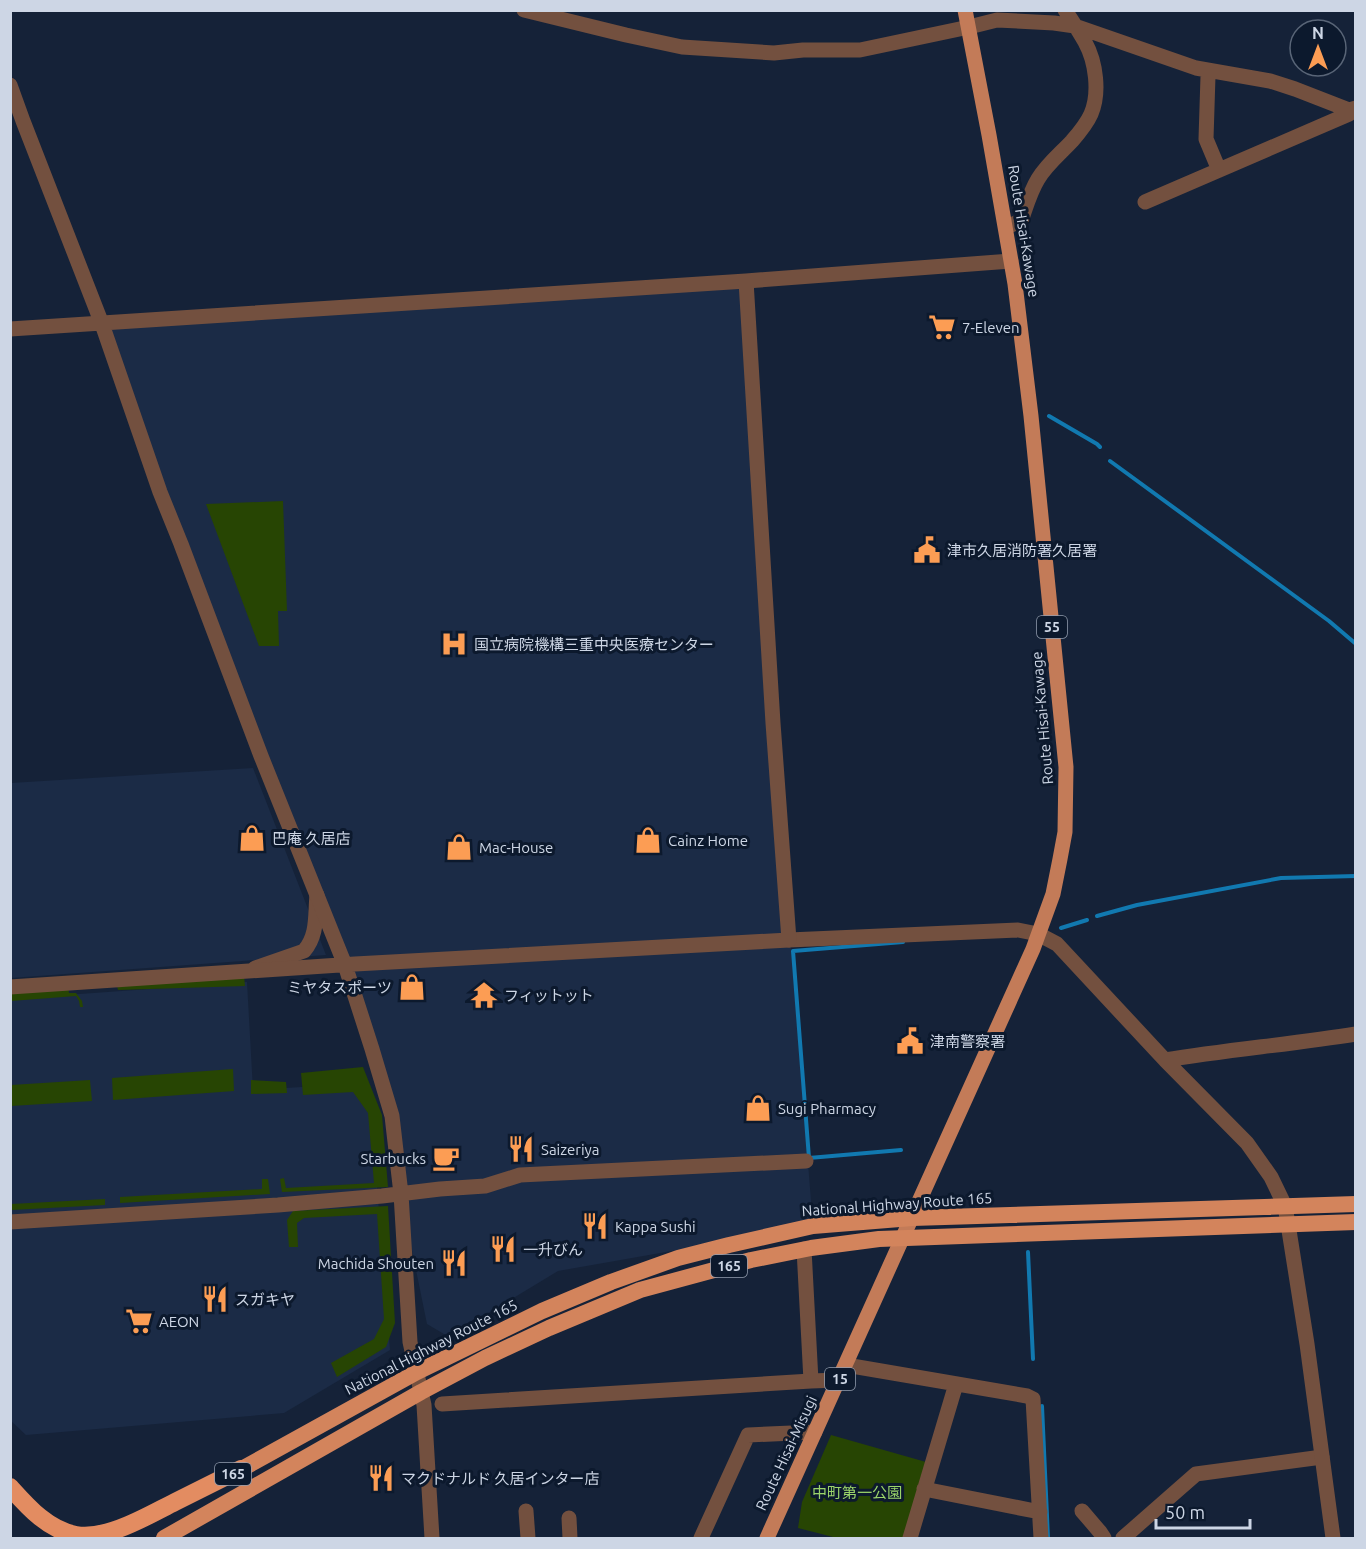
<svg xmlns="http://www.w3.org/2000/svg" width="1366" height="1549" font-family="Ubuntu,'Noto Sans JP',sans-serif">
	<rect width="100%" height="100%" fill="#152238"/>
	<path fill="#1b2b46" d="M746,281L773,723L813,1226L558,1271L449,1337L427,1324L370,1044L102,324Z
		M253,768L326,955L11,978V783Z
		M247,982L253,1090L365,1083L370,1098L390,1350L284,1413L26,1435L10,1420V999Z"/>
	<path fill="#274503" d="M283,501L287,611H278L279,646H259L206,504Z
		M244,975L245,986L118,990L116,982Z
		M68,986L69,993H76L82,1001L83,1007H80L79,1001L76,996L11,1001V990Z
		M363,1067L382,1115L388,1187L282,1192L280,1179L284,1178L286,1188L374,1183L368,1113L353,1092L303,1095L301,1073Z
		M233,1069L234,1091L113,1100L112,1078Z
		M90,1080L92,1101L11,1106V1085Z
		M251,1080L286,1082L287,1093L251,1094Z
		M262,1179H268L270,1194L120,1203V1197L262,1189Z
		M105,1199V1205L11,1210V1204Z
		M388,1206L395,1323L386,1347L337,1377L331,1363L374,1339L384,1319L377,1214L304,1218L297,1223L298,1247H289L287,1220L293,1211Z
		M831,1435L926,1462L903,1538H837L798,1528L802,1502Z"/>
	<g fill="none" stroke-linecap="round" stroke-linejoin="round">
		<path stroke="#1179b0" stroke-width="4" d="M1049,416L1097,444L1100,447
			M1110,461L1329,621L1356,644
			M1097,916L1137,905L1281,878L1356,876
			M1061,928L1087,920
			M901,1150L809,1158L793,951L903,942
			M1028,1252L1033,1359
			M1042,1406L1048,1538"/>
		<path stroke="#73503f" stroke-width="15" d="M524,10L626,35L682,47L774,53L803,50H860L969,27L997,20L1054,23L1075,26L1196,68L1270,81L1295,89L1349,110L1356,108
			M1207,70L1208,76L1206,139L1219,170
			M1145,202L1349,114V110
			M1006,227L1021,221C1026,207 1030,192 1038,179C1047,164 1061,153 1072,141C1079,133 1087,123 1091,114C1100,93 1096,62 1085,42C1079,31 1072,21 1065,10
			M789,940L1018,930L1038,934L1057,944L1165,1060L1247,1143L1271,1177L1285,1206L1288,1224
			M255,968L304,951C318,935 315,915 317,895
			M1165,1060C1228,1050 1292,1044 1356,1034
			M804,1249L811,1381
			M846,1365L1027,1396L1033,1399L1041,1538
			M421,1392L424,1405L432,1538
			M442,1404L811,1381L839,1380
			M924,1489L1040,1512
			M526,1511L528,1538
			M1082,1511L1100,1532L1104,1538
			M569,1518L570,1538
			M701,1538L748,1435L815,1432
			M910,1538L956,1384
			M1123,1538L1196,1474L1322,1457"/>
		<path stroke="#73503f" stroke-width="15" d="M10,85L23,121L102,324L160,492L181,544L261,756L345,965L372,1049L392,1116L401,1194L410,1342L421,1392
			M10,329L746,281L1011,261
			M10,987L355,964L789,940L773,723L746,281
			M10,1222L278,1205L382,1196L440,1189L485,1186L520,1175L806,1161
			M1288,1224L1307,1344L1333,1538"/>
		<path stroke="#c37b58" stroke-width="15" d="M767,1538L1033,949L1053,894L1060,859L1065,832L1066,767L1031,416L1015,284L989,135L965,10"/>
		<path stroke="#d3845c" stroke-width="16" d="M229,1476L417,1372L542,1311L611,1282L678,1258L729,1245L813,1226L912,1218L1356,1204
			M164,1538L421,1392L485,1358L549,1328L640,1290L751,1260L811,1248L879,1239L1356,1222"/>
		<path stroke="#e38c61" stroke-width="18" d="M10,1487C28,1507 48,1530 76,1535C108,1540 147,1516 175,1502C197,1491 219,1480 241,1469"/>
	</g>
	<defs>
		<symbol id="supermarket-bare" viewBox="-9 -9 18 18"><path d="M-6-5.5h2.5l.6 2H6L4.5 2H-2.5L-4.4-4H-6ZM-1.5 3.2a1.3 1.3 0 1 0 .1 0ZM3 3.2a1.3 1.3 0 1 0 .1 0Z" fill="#fc9d54" stroke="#0c192d" stroke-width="2.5" paint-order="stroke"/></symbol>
		<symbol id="civic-bare" viewBox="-9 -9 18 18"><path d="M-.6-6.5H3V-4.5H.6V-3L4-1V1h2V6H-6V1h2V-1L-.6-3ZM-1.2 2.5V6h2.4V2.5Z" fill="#fc9d54" stroke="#0c192d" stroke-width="2.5" paint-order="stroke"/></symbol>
		<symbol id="hospital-bare" viewBox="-9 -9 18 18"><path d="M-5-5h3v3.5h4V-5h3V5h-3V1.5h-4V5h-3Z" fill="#fc9d54" stroke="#0c192d" stroke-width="2.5" paint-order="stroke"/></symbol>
		<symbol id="shop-bare" viewBox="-9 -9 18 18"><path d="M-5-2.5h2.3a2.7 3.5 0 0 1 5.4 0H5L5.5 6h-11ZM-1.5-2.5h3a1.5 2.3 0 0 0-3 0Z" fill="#fc9d54" stroke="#0c192d" stroke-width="2.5" paint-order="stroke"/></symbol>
		<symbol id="temple-bare" viewBox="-9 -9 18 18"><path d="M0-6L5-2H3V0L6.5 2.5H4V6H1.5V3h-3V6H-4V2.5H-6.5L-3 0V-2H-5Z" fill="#fc9d54" stroke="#0c192d" stroke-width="2.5" paint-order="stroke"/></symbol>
		<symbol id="restaurant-bare" viewBox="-9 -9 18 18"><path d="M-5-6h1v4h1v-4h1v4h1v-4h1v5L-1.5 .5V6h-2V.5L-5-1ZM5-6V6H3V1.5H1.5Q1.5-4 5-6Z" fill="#fc9d54" stroke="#0c192d" stroke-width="2.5" paint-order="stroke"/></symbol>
		<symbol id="cafe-bare" viewBox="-9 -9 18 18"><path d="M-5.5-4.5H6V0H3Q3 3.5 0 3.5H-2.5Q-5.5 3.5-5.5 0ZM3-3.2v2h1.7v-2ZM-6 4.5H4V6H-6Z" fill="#fc9d54" stroke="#0c192d" stroke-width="2.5" paint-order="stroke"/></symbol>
	</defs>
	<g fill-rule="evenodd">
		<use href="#supermarket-bare" x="923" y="308" width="38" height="38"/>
		<use href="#civic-bare" x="908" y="531" width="38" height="38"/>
		<use href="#hospital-bare" x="435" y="625" width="38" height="38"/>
		<use href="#shop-bare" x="233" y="819" width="38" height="38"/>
		<use href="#shop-bare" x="629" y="821" width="38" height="38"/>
		<use href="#shop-bare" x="440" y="828" width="38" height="38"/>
		<use href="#shop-bare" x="393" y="968" width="38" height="38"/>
		<use href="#temple-bare" x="465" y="976" width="38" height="38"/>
		<use href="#civic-bare" x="891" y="1022" width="38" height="38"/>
		<use href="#shop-bare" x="739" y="1089" width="38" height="38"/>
		<use href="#restaurant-bare" x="502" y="1130" width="38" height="38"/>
		<use href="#cafe-bare" x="427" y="1139" width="38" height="38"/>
		<use href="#restaurant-bare" x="576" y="1207" width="38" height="38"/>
		<use href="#restaurant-bare" x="484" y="1230" width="38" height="38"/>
		<use href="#restaurant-bare" x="435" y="1244" width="38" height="38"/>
		<use href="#restaurant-bare" x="196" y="1280" width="38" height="38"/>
		<use href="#supermarket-bare" x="120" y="1302" width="38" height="38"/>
		<use href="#restaurant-bare" x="362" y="1459" width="38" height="38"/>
	</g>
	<g text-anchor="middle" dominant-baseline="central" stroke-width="6" stroke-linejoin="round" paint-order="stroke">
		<g fill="#0c192d" stroke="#939dae" stroke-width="1.5">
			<rect x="1037" y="616" width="30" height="22" rx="4.5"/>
			<rect x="711" y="1255" width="36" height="22" rx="4.5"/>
			<rect x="825" y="1368" width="30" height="22" rx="4.5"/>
			<rect x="215" y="1463" width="36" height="22" rx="4.5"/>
		</g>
		<g font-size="14" font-weight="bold" fill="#cdd6e5">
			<text x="1052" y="627">55</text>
			<text x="729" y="1266">165</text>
			<text x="840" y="1379">15</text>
			<text x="233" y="1474">165</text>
		</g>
		<g font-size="15" fill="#cdd6e5" stroke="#0c192d">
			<text transform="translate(1024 231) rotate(81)">Route Hisai-Kawage</text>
			<text transform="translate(1042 718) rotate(-95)">Route Hisai-Kawage</text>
			<text transform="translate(897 1204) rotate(-4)">National Highway Route 165</text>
			<text transform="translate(431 1347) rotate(-27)">National Highway Route 165</text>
			<text transform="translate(786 1453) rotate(-65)">Route Hisai-Misugi</text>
		</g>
		<g font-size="15" fill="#cdd6e5" stroke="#0c192d" text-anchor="start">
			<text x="962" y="327">7-Eleven</text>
			<text x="947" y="550">津市久居消防署久居署</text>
			<text x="474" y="644">国立病院機構三重中央医療センター</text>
			<text x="272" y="838">巴庵 久居店</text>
			<text x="668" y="840">Cainz Home</text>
			<text x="479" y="847">Mac-House</text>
			<text x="392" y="987" text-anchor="end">ミヤタスポーツ</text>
			<text x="504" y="995">フィットット</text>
			<text x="930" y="1041">津南警察署</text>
			<text x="778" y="1108">Sugi Pharmacy</text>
			<text x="541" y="1149">Saizeriya</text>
			<text x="426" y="1158" text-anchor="end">Starbucks</text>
			<text x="615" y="1226">Kappa Sushi</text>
			<text x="523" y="1249">一升びん</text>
			<text x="434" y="1263" text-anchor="end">Machida Shouten</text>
			<text x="235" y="1299">スガキヤ</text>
			<text x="159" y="1321">AEON</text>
			<text x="401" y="1478">マクドナルド 久居インター店</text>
		</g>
		<g font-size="15" fill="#9bd46a" stroke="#0c192d">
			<text x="857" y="1492">中町第一公園</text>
		</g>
	</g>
	<rect width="1366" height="1549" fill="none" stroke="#cdd6e5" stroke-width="24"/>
	<g transform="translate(1318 48)"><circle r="28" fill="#0c192d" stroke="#596577" stroke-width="1.5"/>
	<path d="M0-4.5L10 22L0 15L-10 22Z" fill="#fc9d54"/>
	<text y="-9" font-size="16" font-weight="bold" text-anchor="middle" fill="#cdd6e5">N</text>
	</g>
	<path d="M1156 1519v9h94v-9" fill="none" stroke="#cdd6e5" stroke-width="3"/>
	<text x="1165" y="1519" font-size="18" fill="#cdd6e5" stroke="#0c192d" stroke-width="4.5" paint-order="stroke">50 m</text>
</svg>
